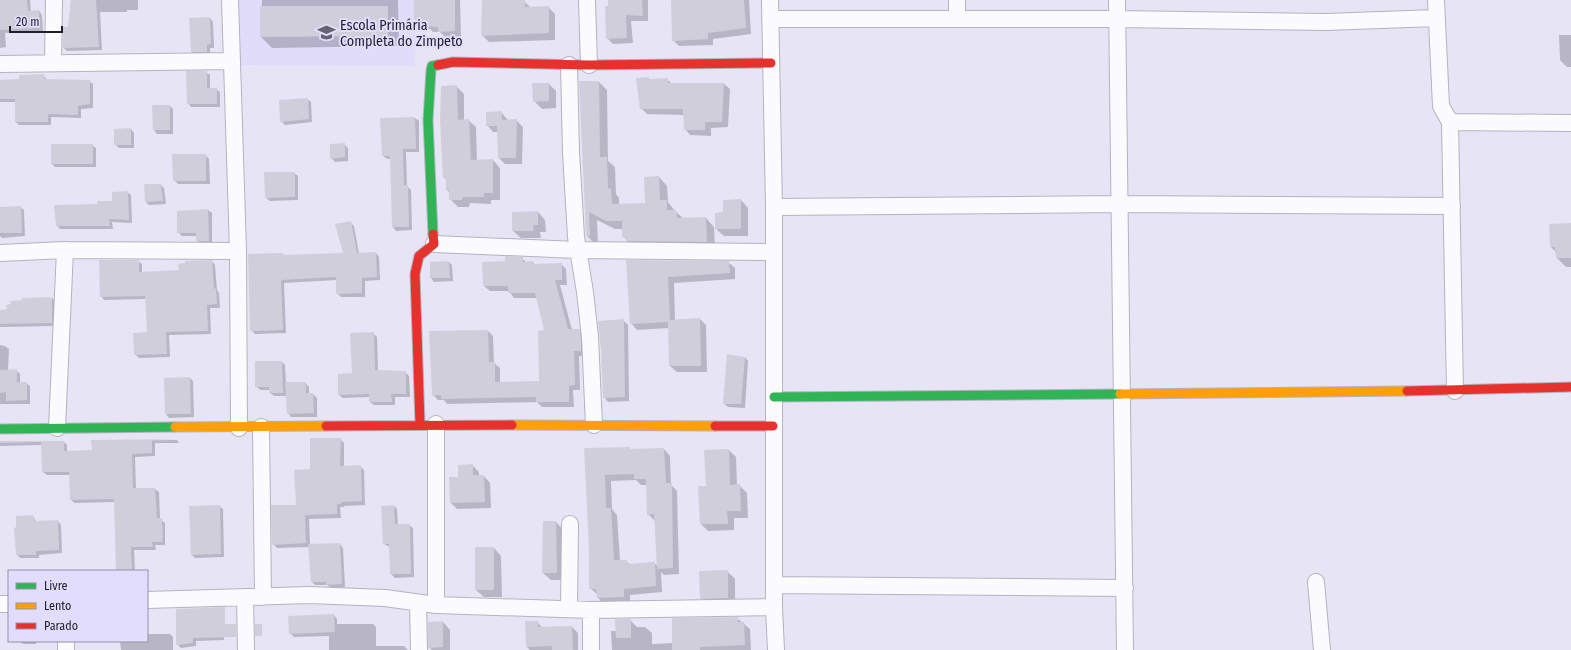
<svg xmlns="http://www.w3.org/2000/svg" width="1571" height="650" font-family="'Fira Sans Condensed',sans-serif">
	<rect width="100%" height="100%" fill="#e7e4f6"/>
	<path fill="#e0dcf9" d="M237,0H416L415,66L239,65Z"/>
	<path fill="#0003" fill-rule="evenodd" d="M0,0H30L31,12L39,11L42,15L43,31L5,33L6,47L0,48Z
		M71,0H138V10H127V12H100L102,50L67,51L64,48L69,28Z
		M262,0H398L399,46L272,48L261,37Z
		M415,0H460L461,37H445L440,32H433L430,29H421L415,23Z
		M482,0L524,1L531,8L548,7L555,14V40L489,42L482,35Z
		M609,0H648V21H631L633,43L613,44L607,38Z
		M672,0H749L751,34L713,39V45L679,46L673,40Z
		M210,18L213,22L214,48H210V55H195L192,52Z
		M1559,35H1571V67H1567L1560,60Z
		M206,72L210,75V89H216L220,92V107H191L188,103Z
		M43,75L47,80L89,81L93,84V108L81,109V118L51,117V125H19L16,122V102H0V81L20,80Z
		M667,79L672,84H724L730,89L728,127L711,128V136L690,135L685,129L684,115L647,114L641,108Z
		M580,82H599L607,90L608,161L615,167L616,194L619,198V205L647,204L659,177L667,186L668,202L675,211L684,219L706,218L714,227L715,250L635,249L623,236V229H615L597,220L598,244H595L587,236Z
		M549,84L556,91V108L542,109L534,101Z
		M456,86L464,94V120H468L476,127L477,161L493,160L500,168V200H491V204L470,203L469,207H458L450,199V193L447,190V180L444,177Z
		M307,99L311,102L312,122L285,125L281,121Z
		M153,106H170L173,109V134H157L154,130Z
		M501,112L508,120H516L523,127L522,164H505L499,158L498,132H493L487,125Z
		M415,118L419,121V152H406L407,186L411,190L412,230L396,231L393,227L391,159H387L383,156Z
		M131,129L134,133V148H119L115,144Z
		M344,144L348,148V161L335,162L331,158Z
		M92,145L96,148V167H55L52,164Z
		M205,155L209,159L210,184H178L174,180Z
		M294,173L298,176V200L270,201L266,198Z
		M161,185L164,188L166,204L149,205L146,202Z
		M127,192L131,195L132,223L112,222L113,229H60L57,225L113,202Z
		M741,200L748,208V236H724L716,229L724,213Z
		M20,207L24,210L25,236L2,238L0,236V208Z
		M208,210L212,213V244H201L197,241V236H182L178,232V212Z
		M538,212L545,220L546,232H540L541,238H521L513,231Z
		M350,222L354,226L359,254L376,253L379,257L380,280L365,281V297H341L337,293V280L284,283L286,333L255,334L251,330L283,254L285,256L344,254Z
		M1571,224V267H1566L1557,258L1556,252L1551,247Z
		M522,258L527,263L533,262L535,265L561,264L566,269L567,285H560L572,330H579L584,335L586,356H579L580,390H573L574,407H542L537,402L447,404L444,400H438L433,395L488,331L493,336L494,363L500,368V383L540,382L546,331L537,298H514L509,291H490L484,286L506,262Z
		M138,261L142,264V273L180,271L212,261L215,265L217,290L219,293L220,308H210L211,334L169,335L170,357L139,358L135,354L148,333L146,299L104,300L101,296Z
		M627,261L728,262L735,268V279L674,283L675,320L700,319L706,325L707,372H677L670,366L669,328L637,330L631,323Z
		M449,262L452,265L453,281L434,282L431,278V263Z
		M52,298L55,301V326L0,327V311L8,310Z
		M624,321L628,325L629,401L608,402L604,397L602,350Z
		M373,333L377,337L378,371L405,372L409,376L410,397H395V405H374L370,402V397L343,398L339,395L353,374Z
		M0,345L5,346L9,349L8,371L16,370L20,374V383H26L30,386V404H0Z
		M745,357L748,361L745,408L728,407L724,404Z
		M282,362L285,365L286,383H305L309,387V394H313L317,398V417H291L288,413L287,396H274L270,393V390H260L256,386Z
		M190,378L193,381L194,417L169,418L166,414L165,379Z
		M340,439L344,443V467L360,466L364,470L365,505L344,506V507H340L341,518L309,519L310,545L340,544L343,548L345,587L331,588L327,585H315L312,582L310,547L277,548L273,544L297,506L311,470Z
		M177,440L179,443H155V456L135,457L136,489H155L159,492L160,519L165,523V545H155L156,550H134L135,571H117L115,502L75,503L71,500L70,475H47L43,472V445L0,446V442H64L67,445V451H93L92,441Z
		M629,448L632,450L664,449L670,456L671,485L677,491L679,574L664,575L661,572L662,592L630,595V603L604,604L598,598V595L590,588V549L585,449ZM636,480L641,485H648V514L655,521L658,566L654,563L630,565L626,561H620L617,515L612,509L611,481Z
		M729,450L736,457L737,486L739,485L747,493L748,518H734V530L708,531L701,524L699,487H707Z
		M472,465L479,472V476H484L490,483L491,508L457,509L451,503L459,478Z
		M219,506L223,509L224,557L195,558L192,555Z
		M394,506L397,509L398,525H409L413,528L414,577L395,578L391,574L390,547L384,544Z
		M33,516L36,522L58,521L61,525L62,553L39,555V558H20L17,554Z
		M556,522L563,530L564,580H551L543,573Z
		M494,548L501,556L502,597H484L476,590Z
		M727,571L735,579V605L709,606L701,598Z
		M223,612L224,640L196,641V646L181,648L177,644Z
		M334,615L337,619V624H373L376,627V646H404L408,650H329V636L294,637L290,633Z
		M737,618L750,629L751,650H612L611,631H616L630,620L637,627H645L652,633V644L673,643Z
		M443,622L450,630V650H432L429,647Z
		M537,622L543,628L572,627L578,633V650H530L527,647Z
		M147,634H170L173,637V650H121L120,641H147Z
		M19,641H36V644H23Z"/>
	<path fill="#d1cedc" d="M0,0H27L28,11L39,10L40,28L0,30Z
		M71,0H96L99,47L63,48V27H68Z
		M414,0H455V31L438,32V27L426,26V23L414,24Z
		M482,0H525V7L549,6V33L481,36Z
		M608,0H642L643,16L626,15L627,38L606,39L605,6H608Z
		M671,0H744L746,28L708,33V39L672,41Z
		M260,6H388V36L260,37Z
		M210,17L211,44L207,45V52H191L189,18Z
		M186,71H207V88H217V104H187Z
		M44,74V79L90,80V104L78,106V115L48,114V122H15V99H0V80L19,79V75Z
		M649,77V79L668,78V83H724L722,122H705V130H684L683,109H640L636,78Z
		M579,81H599L600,157H607L608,189L611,188L612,204L645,203L644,177L659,176L660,200H667V210H676L677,218L706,217L707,242L626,241L625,237H622V221H606L589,212L590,236H586Z
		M532,83H549V101L533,102Z
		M457,85L458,120L469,119L471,160L493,159V193H484V197H463L462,200H449V190H446V177L443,178L440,120L441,86Z
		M308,98L309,119L280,122L279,100Z
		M152,105H170V130H153Z
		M502,111V120L517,119L516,158H498L497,126H486V112Z
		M415,117L416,149H403L404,185H408L409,227H392L390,156H382L380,118Z
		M131,128V145H114V129Z
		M345,143V157L330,159V144Z
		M51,144H93V164H51Z
		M172,154H206V181H173Z
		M264,172H295V197L265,198Z
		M144,184H161L163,201L145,202Z
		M128,191L129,220L109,219L110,226H56L54,205L97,204V201H112V192Z
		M741,199V229H715V213L723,212V200Z
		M21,206L22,233H0V207Z
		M208,209L209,241H196V233H177V211Z
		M538,211V225H533L534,231H512V212Z
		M351,221L357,253L376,252L377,277L362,278V293L336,294V277L281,280L283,330L250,331L248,254L283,253V255L343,253L335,224Z
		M1571,223V258H1556L1555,247H1550L1549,224Z
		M505,256L523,257V262L533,261V264L562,263V280H555L568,329H580L581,338V351H574L575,385L569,386V402H536V397L441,399V395L432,396L429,331L488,330L489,362H495V382L539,381L538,331L544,330L535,293H508V286H483L482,262L505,261Z
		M99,260H139V272L179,270L178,264L185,263V261L212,260L214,289L216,288L217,304L207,305L208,331L166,332L167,354L134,355L133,333L147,332L145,296L100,297Z
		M626,260L729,261L730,273L668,277L670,320L700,318L701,366H669L668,322L630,324Z
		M449,261L450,278H430V262Z
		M52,297V323L0,324V310L7,309L6,305L11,304L10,301L22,300V298Z
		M624,319L625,397L603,398L601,350L598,321Z
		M374,332L375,370L406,371V394H391L392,402H369V394L338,395V374L352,373L350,333Z
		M727,354L745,357L741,404H723Z
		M255,361H282L283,393H269V387H255Z
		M17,369V382H27V400L6,401V392L0,393V370Z
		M190,377L191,414H165L164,378Z
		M285,382H306V393H313L314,413L287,414Z
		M310,438H341L340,466L361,465L362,501L341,502V504H337V514L305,515L306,543L272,545L271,505H296L294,470L310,469Z
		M177,439L152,440V453L132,454L133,488H155L157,518H162L163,537L162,542H152L153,547H131L132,571H116L114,499L70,500L69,472H42L41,442L0,443V441H64V451L92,450L91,440Z
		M630,447V449L664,448L666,483H672L673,568L657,569L654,514L647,515L646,479H634V474L605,475L606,508H611L614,560H627V564L655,562L656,586L624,589V597L597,598L596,589H589V549L584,448Z
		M729,449L730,485L740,484L741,511H727L728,524H700L698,486H706L704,450Z
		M473,464V475H484L485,502L450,503L449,477H458V465Z
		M220,505L221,554L191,555L189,506Z
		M394,505L395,524H410L411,574H390L389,544H383L381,506Z
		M33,515L34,521L58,520L59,550L36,551V555H16L14,528L16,527V516Z
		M543,521H556L557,573H542Z
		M340,543L342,584L326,585V582H311L308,544Z
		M475,547H494V590H475Z
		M728,570V598L700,599L699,571Z
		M225,607V624H236V637L193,638V643L176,645V609Z
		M334,614L335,632L289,634L288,616Z
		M738,617V622H744L745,645L700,647V650H672V618Z
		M615,619H631V638H616Z
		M443,621V647L428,648V622Z
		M525,621H538V627L572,626L573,650H552V646L526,647Z
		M255,624H262V636H255Z"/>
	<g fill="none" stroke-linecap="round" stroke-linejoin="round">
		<defs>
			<path id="street" d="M230,0L238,251L239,428
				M587,0L589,65
				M770,0L774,207V607L776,650
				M1117,0L1125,650
				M1436,0L1441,106L1450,122L1455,391
				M770,19H1117L1326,22L1436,18
				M957,19V0
				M53,63L54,0
				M0,64L232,61
				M569,65L571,152L576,237L585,292L590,337L594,425
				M1450,122L1571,123
				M774,207L1119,204L1452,206
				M434,244L577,250L773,252
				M0,253L65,250L238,251
				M261,427L263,597
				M57,428L65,250
				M1316,582L1322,650
				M774,585L1125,588
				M245,598L246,650
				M147,600L309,595L385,598L436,605L591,610L774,607
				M418,603L419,650
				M0,604H9
				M436,605V424
				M569,608L570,524
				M591,610V650
				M66,641V650"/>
			<path id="fast" d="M433,234L428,120L431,70L432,66L438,65
				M774,397L1120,394
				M0,429L175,427"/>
			<path id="slow" d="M1120,394L1407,391
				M512,425L715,426
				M175,427L326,426"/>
			<path id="jam" d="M438,65L453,62L589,65L771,63
				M1407,391L1571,387
				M420,424L415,274L419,256L434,244L433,234
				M326,426L512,425
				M715,426H773"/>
		</defs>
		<use href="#street" stroke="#b5b2c1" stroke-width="18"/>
		<use href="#fast" stroke="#b5b2c1" stroke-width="11"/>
		<use href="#slow" stroke="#b5b2c1" stroke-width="11"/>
		<use href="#jam" stroke="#b5b2c1" stroke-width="11"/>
		<use href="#street" stroke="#fbfbfe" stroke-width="16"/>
		<use href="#fast" stroke="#30b455" stroke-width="9"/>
		<use href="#slow" stroke="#ff9f0a" stroke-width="9"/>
		<use href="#jam" stroke="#e5322d" stroke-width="9"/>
	</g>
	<defs>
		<symbol id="school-bare" viewBox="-9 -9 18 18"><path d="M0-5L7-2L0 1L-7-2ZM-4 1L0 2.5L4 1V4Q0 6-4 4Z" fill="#666471" stroke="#e2ddfd" stroke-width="2.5" paint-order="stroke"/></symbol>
	</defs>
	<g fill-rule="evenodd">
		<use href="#school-bare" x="314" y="20" width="25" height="25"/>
	</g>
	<g text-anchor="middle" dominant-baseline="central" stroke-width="4" stroke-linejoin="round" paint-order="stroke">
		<g font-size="14" fill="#211f2a" stroke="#e2ddfd" text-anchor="start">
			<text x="340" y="25">Escola Primária<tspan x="340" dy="16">Completa do Zimpeto</tspan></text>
		</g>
	</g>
	<rect x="8" y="570" width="140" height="72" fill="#e2ddfd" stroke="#9591a9"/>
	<rect x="16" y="583" width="20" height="6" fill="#30b455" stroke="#9591a9"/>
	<text x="44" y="590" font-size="12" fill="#211f2a">Livre</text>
	<rect x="16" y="603" width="20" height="6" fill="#ff9f0a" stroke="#9591a9"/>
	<text x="44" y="610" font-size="12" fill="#211f2a">Lento</text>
	<rect x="16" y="623" width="20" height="6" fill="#e5322d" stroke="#9591a9"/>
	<text x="44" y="630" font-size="12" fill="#211f2a">Parado</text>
	<path d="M10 26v6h52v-6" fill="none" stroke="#211f2a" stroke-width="2"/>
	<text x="16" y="26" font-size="12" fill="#211f2a" stroke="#e2ddfd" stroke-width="3" paint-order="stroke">20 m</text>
</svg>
